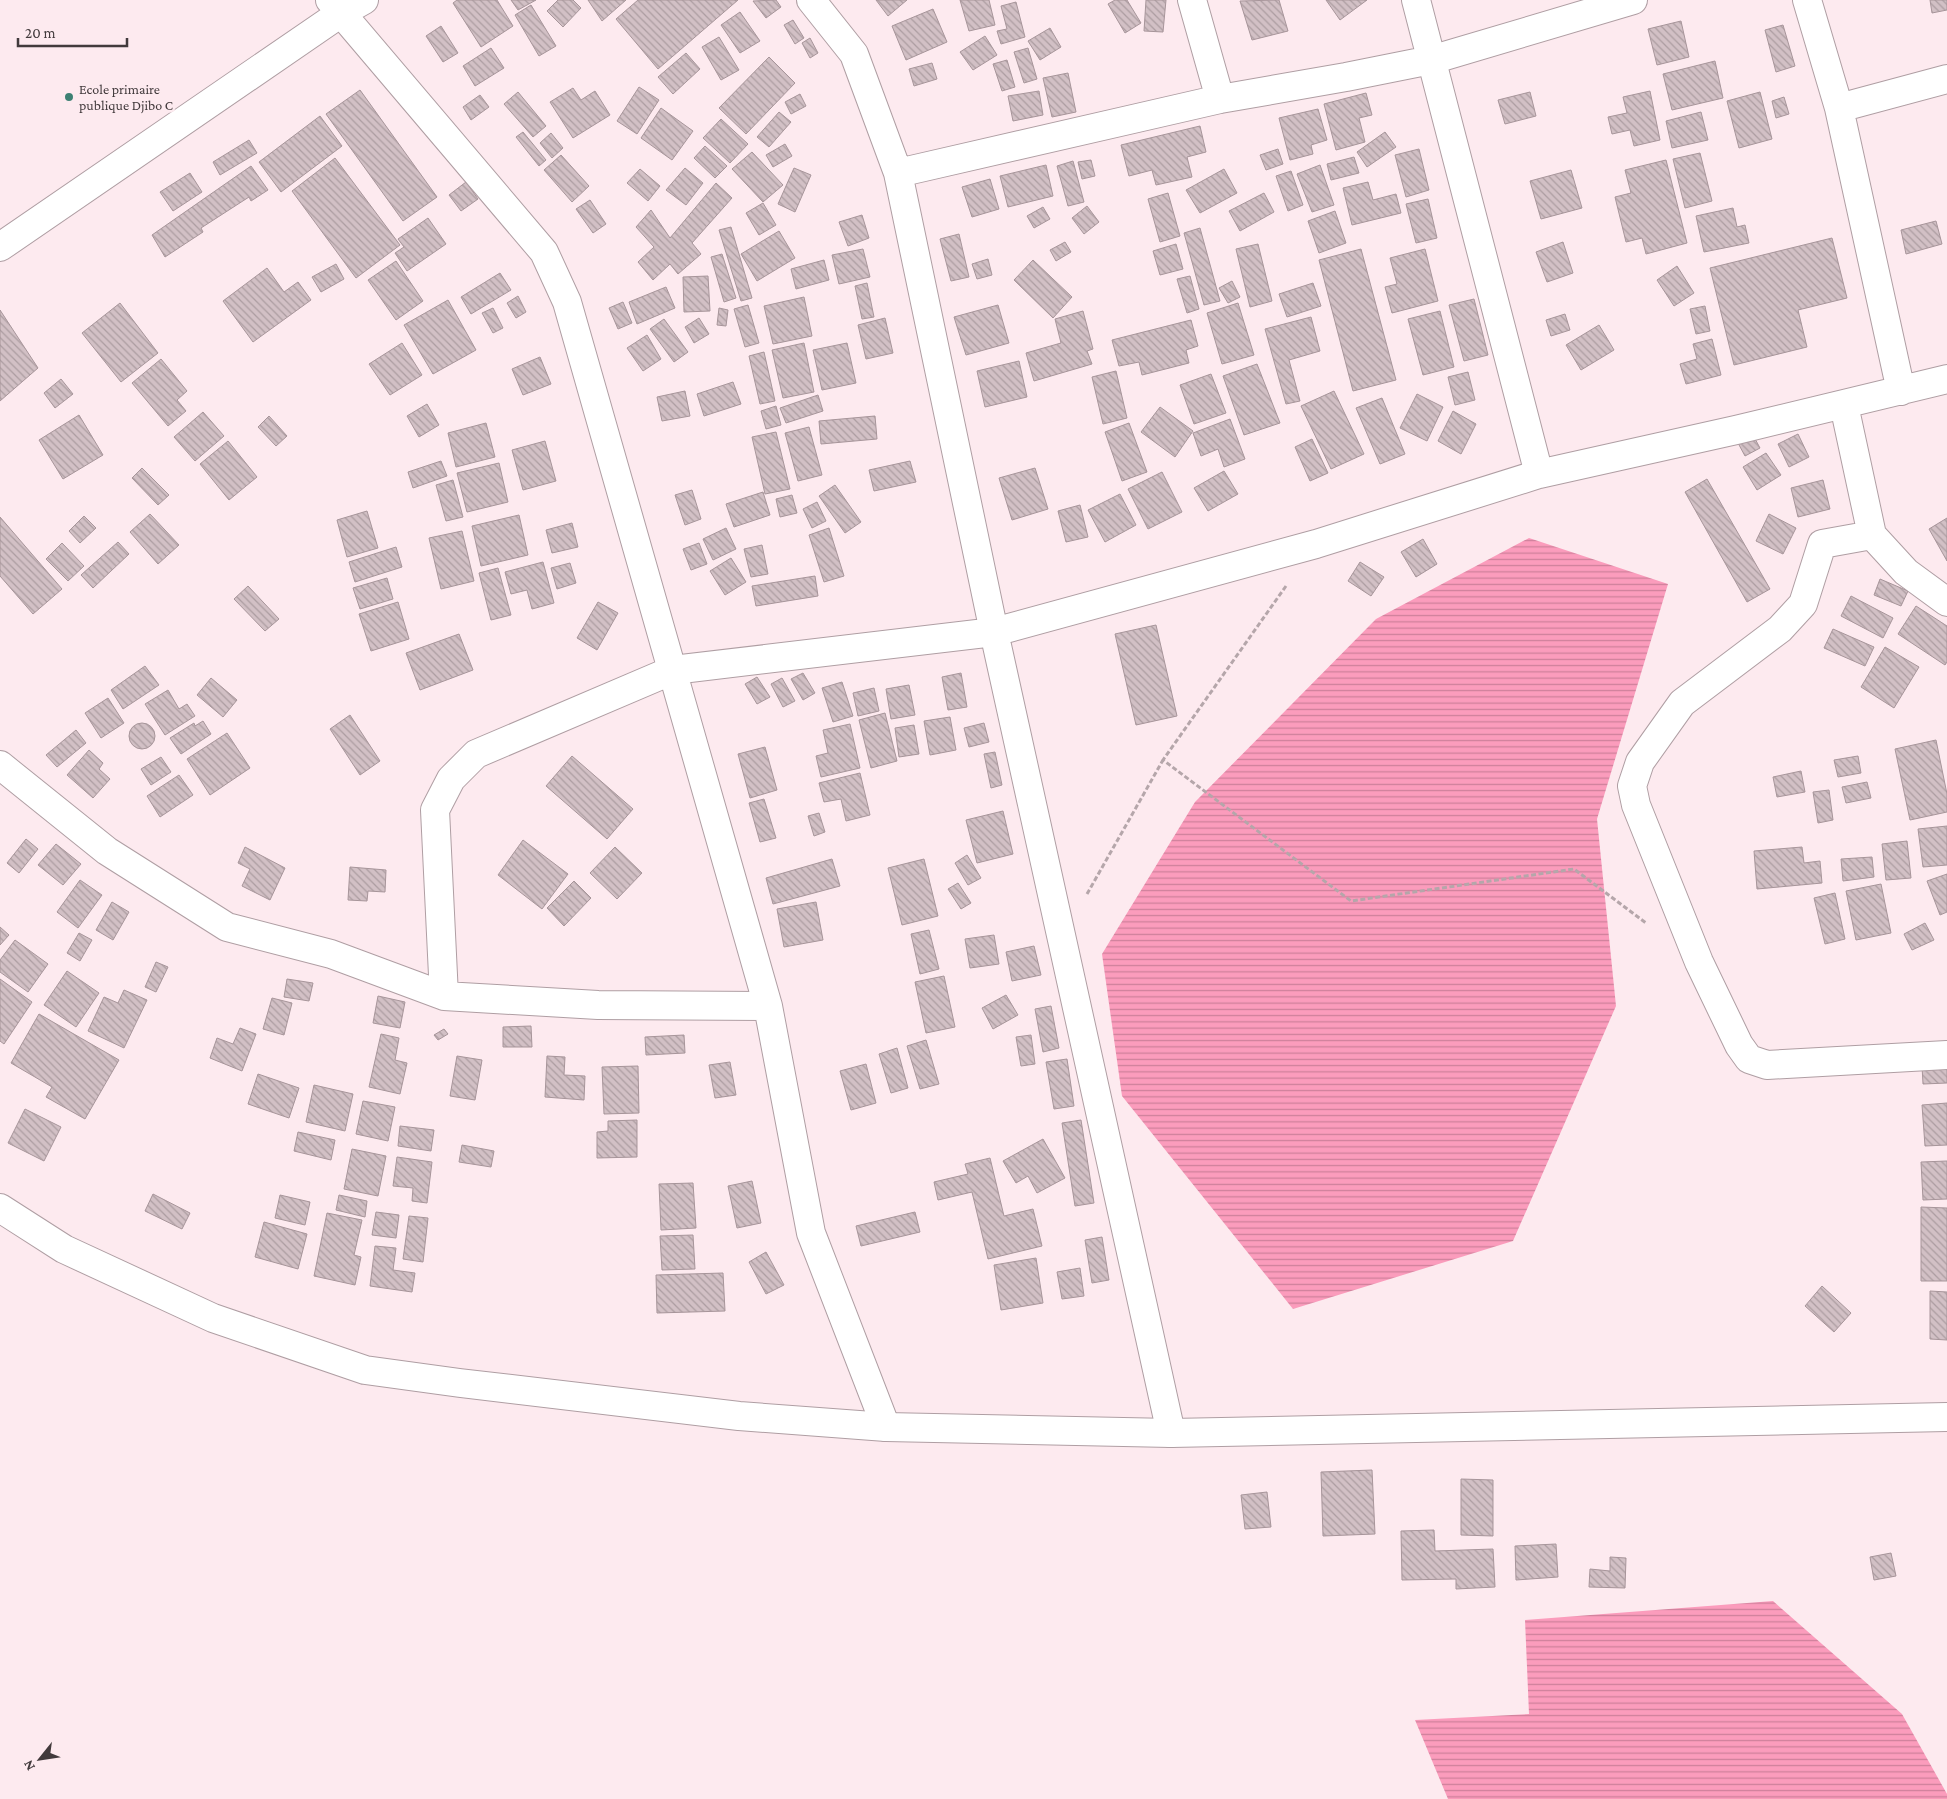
<svg xmlns="http://www.w3.org/2000/svg" width="1947" height="1799" font-family="'Crimson Pro',serif">
	<defs>
		<pattern id="water-rules" width="6" height="5" patternUnits="userSpaceOnUse" patternTransform="scale(1.25)"><rect width="6" height="5" fill="#fb9cbc"/><path d="M0 2.5h6" fill="none" stroke="#cd809a"/></pattern>
		<pattern id="building-back-hatch" width="6" height="6" patternUnits="userSpaceOnUse" patternTransform="scale(1.25)"><rect width="6" height="6" fill="#d2c0c5"/><path d="M-1 5l2 2M0 0l6 6M5-1l2 2" fill="none" stroke="#ac9da1"/></pattern>
	</defs>
	<rect width="100%" height="100%" fill="#fdeaef"/>
	<path fill="url(#water-rules)" d="M1529,538L1668,584L1597,819L1616,1006L1513,1241L1293,1309L1122,1096L1102,954L1195,802L1376,619Z
		M1773,1601L1902,1714L1947,1794V1799H1448L1415,1720L1529,1714L1525,1620Z"/>
	<path fill="url(#building-back-hatch)" stroke="#a7959a" d="M457,0H497L513,26L481,47L453,3Z
		M511,0H536L518,10Z
		M558,0H573L581,8L563,27L547,11Z
		M588,0H626L602,21Z
		M638,0H738L658,69L616,19Z
		M776,0L781,7L766,18L753,1Z
		M876,0H907L888,16Z
		M960,0H989L995,25L969,31Z
		M1115,0H1127L1141,23L1125,33L1108,4Z
		M1146,0H1166L1163,32L1144,31Z
		M1279,0L1288,31L1252,40L1240,1Z
		M1326,0H1367L1340,20Z
		M1930,0H1947V10L1932,13Z
		M1016,2L1025,37L1001,44L997,31L1007,29L1001,6Z
		M531,5L556,46L539,56L515,15Z
		M933,9L947,42L906,60L892,26Z
		M740,12L760,41L740,53L721,25Z
		M793,20L804,38L795,44L784,25Z
		M1681,21L1689,57L1657,65L1648,29Z
		M1783,25L1795,66L1776,72L1765,30Z
		M441,26L458,53L443,62L426,36Z
		M1050,28L1061,47L1040,60L1028,41Z
		M985,36L997,55L973,70L960,52Z
		M719,37L739,70L721,80L702,47Z
		M810,38L818,53L810,58L802,43Z
		M491,48L504,68L475,86L463,66Z
		M1028,48L1037,79L1024,83L1014,52Z
		M686,53L700,69L673,94L658,77Z
		M769,57L795,83L746,134L719,108Z
		M1007,60L1015,87L1002,91L993,64Z
		M1715,61L1723,98L1672,110L1663,74Z
		M932,63L937,79L914,86L909,69Z
		M1068,73L1076,112L1052,117L1043,78Z
		M639,87L659,100L637,134L617,121Z
		M573,88L581,100L595,91L610,115L573,138L550,102Z
		M360,90L437,197L403,221L326,114Z
		M1039,91L1043,115L1013,121L1008,96Z
		M1650,91L1660,140L1634,146L1630,130L1612,134L1608,117L1627,113L1623,97Z
		M518,92L546,126L533,137L504,104Z
		M1530,92L1536,116L1505,124L1498,100Z
		M1760,92L1772,139L1739,148L1727,101Z
		M1366,93L1372,115L1359,118L1365,142L1336,150L1324,104Z
		M800,94L806,106L791,114L785,102Z
		M480,95L489,107L471,120L463,107Z
		M1784,97L1789,114L1776,118L1772,101Z
		M661,108L693,131L672,160L641,138Z
		M1318,109L1327,140L1311,145L1313,154L1290,160L1279,118Z
		M779,112L791,122L769,147L757,137Z
		M1701,112L1708,140L1672,148L1666,121Z
		M320,116L342,146L281,192L259,162Z
		M721,119L748,144L730,163L703,138Z
		M1200,126L1206,152L1187,157L1192,177L1156,185L1152,170L1129,176L1121,145Z
		M523,132L546,160L539,166L516,137Z
		M1385,132L1396,147L1367,167L1357,152Z
		M551,133L563,148L552,158L540,143Z
		M249,140L257,153L220,175L213,162Z
		M785,144L792,156L773,167L766,155Z
		M705,146L727,166L715,178L694,158Z
		M1278,149L1283,164L1266,170L1260,155Z
		M1419,149L1429,190L1406,197L1395,155Z
		M752,152L783,185L763,202L732,169Z
		M1700,153L1712,201L1685,208L1673,159Z
		M561,155L589,186L572,202L544,170Z
		M1354,157L1359,173L1331,180L1327,164Z
		M335,158L400,245L356,278L292,191Z
		M1091,160L1095,176L1082,179L1078,162Z
		M1666,160L1687,243L1646,254L1642,238L1626,242L1615,197L1631,193L1625,170Z
		M1073,161L1084,202L1068,206L1057,166Z
		M1046,165L1053,196L1008,207L1000,176Z
		M1320,165L1334,205L1312,212L1297,174Z
		M251,166L268,190L251,201L249,197L201,228L203,232L165,257L152,235Z
		M685,168L703,183L686,205L666,190Z
		M794,168L811,175L795,212L778,204Z
		M640,169L660,186L648,201L627,183Z
		M1224,169L1237,193L1200,213L1186,190Z
		M1571,170L1582,208L1541,219L1530,181Z
		M1291,171L1303,205L1288,211L1276,176Z
		M190,173L202,192L173,211L160,192Z
		M990,179L999,209L972,217L962,187Z
		M466,182L478,199L461,211L449,195Z
		M1368,182L1373,200L1396,194L1401,213L1352,225L1343,188Z
		M716,183L732,198L692,243L701,254L678,274L670,264L653,280L638,262L654,247L636,227L651,210L670,238Z
		M1168,193L1180,236L1160,242L1148,199Z
		M1264,193L1274,212L1240,231L1229,211Z
		M1428,199L1437,238L1416,243L1406,204Z
		M590,200L606,224L593,233L576,209Z
		M763,203L776,225L759,235L746,213Z
		M1087,206L1099,222L1084,234L1072,218Z
		M1043,207L1050,219L1034,228L1027,216Z
		M1733,208L1737,227L1745,225L1749,243L1704,252L1696,216Z
		M1335,211L1346,243L1319,253L1308,221Z
		M862,215L869,238L848,246L839,222Z
		M428,218L446,244L407,271L395,253L404,247L398,239Z
		M1936,221L1942,244L1906,254L1901,230Z
		M731,227L752,298L741,301L719,230Z
		M1200,228L1220,301L1204,305L1184,233Z
		M779,231L795,258L757,281L741,254Z
		M959,234L969,277L951,281L940,239Z
		M1832,238L1847,298L1798,310L1807,347L1734,365L1710,268Z
		M1065,242L1071,252L1056,261L1050,250Z
		M1563,242L1573,273L1547,282L1536,252Z
		M1176,244L1183,269L1160,275L1153,251Z
		M1258,244L1272,301L1250,307L1236,249Z
		M863,249L870,277L839,284L832,255Z
		M1361,249L1396,380L1353,391L1319,260Z
		M1425,249L1438,301L1392,313L1385,287L1397,284L1390,258Z
		M722,254L736,298L724,302L711,257Z
		M988,259L992,275L977,279L972,264Z
		M824,260L829,280L796,289L791,269Z
		M1033,260L1072,297L1053,318L1014,280Z
		M396,261L423,301L396,320L368,280Z
		M336,264L344,279L321,292L312,277Z
		M1677,266L1694,293L1674,306L1657,280Z
		M267,268L284,292L298,282L311,300L253,342L223,301Z
		M500,273L511,290L471,314L461,297Z
		M708,276L710,311L684,312L683,277Z
		M1190,276L1199,309L1187,313L1177,279Z
		M1232,281L1240,297L1228,303L1219,288Z
		M867,283L874,317L862,319L855,286Z
		M1313,283L1321,306L1287,317L1279,294Z
		M666,287L675,308L637,324L629,302Z
		M518,296L526,312L516,318L507,303Z
		M804,297L812,336L773,344L764,306Z
		M1474,299L1488,355L1464,361L1449,305Z
		M448,300L476,350L433,374L404,325Z
		M623,302L632,323L618,329L609,308Z
		M120,303L158,353L121,382L82,333Z
		M1238,303L1254,355L1222,364L1207,313Z
		M748,305L759,343L745,347L734,309Z
		M998,305L1009,343L966,355L954,317Z
		M1705,306L1710,331L1696,334L1690,309Z
		M493,308L503,328L493,333L482,313Z
		M719,308L728,310L726,326L717,325Z
		M0,310L38,368L0,401Z
		M1083,311L1093,349L1087,351L1092,364L1034,381L1026,353L1061,343L1055,319Z
		M1440,311L1454,367L1423,375L1408,319Z
		M1565,314L1570,330L1551,336L1546,320Z
		M1311,317L1320,351L1289,360L1300,401L1286,404L1265,329Z
		M699,318L709,334L694,343L685,327Z
		M885,318L893,353L866,359L858,325Z
		M664,319L688,352L674,362L650,329Z
		M1191,320L1198,346L1186,350L1189,363L1142,375L1139,362L1119,366L1112,340Z
		M1599,325L1614,350L1581,370L1566,345Z
		M647,335L661,359L643,371L627,348Z
		M1712,339L1721,375L1686,384L1680,364L1697,359L1693,344Z
		M402,343L422,375L390,395L369,364Z
		M804,343L814,392L783,398L772,350Z
		M847,343L856,383L822,390L813,350Z
		M764,352L775,401L760,404L749,356Z
		M540,357L551,384L523,395L512,369Z
		M161,359L187,391L177,400L186,411L168,426L132,383Z
		M1019,361L1027,397L985,407L977,371Z
		M1257,364L1280,423L1244,435L1223,376Z
		M1116,371L1127,418L1103,424L1092,377Z
		M1468,372L1475,400L1455,405L1448,377Z
		M1211,374L1226,413L1194,424L1180,385Z
		M61,379L73,394L55,408L44,393Z
		M733,382L741,404L704,416L697,394Z
		M685,391L690,416L662,421L657,397Z
		M1334,391L1364,454L1331,469L1301,406Z
		M1417,394L1443,407L1427,441L1400,428Z
		M818,395L823,411L786,423L780,408Z
		M1382,398L1405,454L1380,464L1356,408Z
		M427,404L439,425L419,437L407,416Z
		M776,406L781,425L766,429L761,411Z
		M1160,407L1193,431L1175,457L1141,432Z
		M1453,411L1476,424L1461,454L1438,441Z
		M203,412L224,436L195,461L174,437Z
		M79,415L103,455L63,479L39,440Z
		M269,416L287,436L276,446L258,427Z
		M875,416L877,439L821,444L819,421Z
		M1230,419L1245,459L1224,467L1218,449L1201,456L1193,433Z
		M486,423L495,457L456,467L448,433Z
		M1129,423L1147,472L1122,481L1105,432Z
		M809,427L822,475L798,481L785,433Z
		M776,432L790,489L765,494L752,437Z
		M1798,434L1809,457L1789,467L1778,444Z
		M1753,435L1760,448L1745,456L1738,443Z
		M1312,439L1328,473L1310,481L1295,447Z
		M228,441L257,477L229,500L200,464Z
		M545,441L556,481L523,490L512,450Z
		M1766,453L1781,475L1757,490L1743,467Z
		M441,461L447,476L413,488L408,472Z
		M910,461L916,482L874,491L869,470Z
		M499,463L508,502L467,512L457,473Z
		M142,468L169,495L158,505L132,478Z
		M1035,468L1048,509L1012,520L999,478Z
		M1224,471L1238,494L1208,511L1194,488Z
		M1162,472L1182,512L1148,529L1128,489Z
		M1707,479L1770,589L1747,602L1685,492Z
		M453,480L463,517L446,521L436,485Z
		M1823,480L1830,509L1798,517L1791,488Z
		M835,485L861,522L845,533L819,496Z
		M692,490L701,519L685,525L675,495Z
		M763,492L770,515L734,527L726,504Z
		M1120,494L1136,525L1105,542L1088,510Z
		M792,495L797,513L780,517L776,499Z
		M817,502L826,521L812,528L803,509Z
		M1080,505L1088,537L1066,542L1058,511Z
		M367,511L378,548L347,557L337,520Z
		M150,514L179,545L158,564L130,532Z
		M1769,514L1796,528L1783,554L1756,541Z
		M519,515L528,555L481,566L472,526Z
		M84,516L96,528L80,543L69,531Z
		M0,517L62,589L33,614L0,576Z
		M1947,518V561L1929,529Z
		M572,523L578,547L552,553L546,530Z
		M726,528L736,549L713,560L703,539Z
		M829,528L844,576L824,582L809,535Z
		M462,531L474,581L441,589L429,538Z
		M1423,539L1437,564L1416,577L1401,552Z
		M118,542L129,554L93,588L81,575Z
		M62,543L84,566L68,581L46,559Z
		M699,543L707,564L691,570L683,549Z
		M762,545L768,574L751,577L744,549Z
		M396,547L402,567L355,582L349,562Z
		M731,558L746,582L725,595L710,571Z
		M543,562L554,603L532,609L527,590L511,594L505,572Z
		M1360,562L1384,577L1371,596L1348,581Z
		M570,563L576,583L557,589L551,568Z
		M498,568L511,615L491,620L479,573Z
		M815,576L818,596L756,606L752,586Z
		M387,578L393,599L360,609L353,588Z
		M1880,579L1908,591L1901,606L1874,595Z
		M248,586L279,619L265,631L234,599Z
		M1851,596L1893,618L1883,638L1841,616Z
		M398,602L409,639L371,651L359,614Z
		M598,602L618,613L597,650L577,638Z
		M1916,606L1947,626V662L1945,665L1898,634Z
		M1156,625L1177,716L1136,725L1115,634Z
		M1833,629L1874,647L1865,666L1824,648Z
		M459,634L473,670L420,690L406,653Z
		M1885,647L1919,667L1894,708L1861,687Z
		M145,666L159,685L123,709L111,690Z
		M803,673L815,693L803,700L791,679Z
		M961,673L967,707L948,710L942,677Z
		M757,677L770,697L757,704L745,684Z
		M211,678L237,700L223,717L197,695Z
		M782,678L795,701L783,707L771,684Z
		M842,682L853,716L833,722L822,688Z
		M909,685L915,715L891,719L886,689Z
		M874,688L879,711L858,716L853,693Z
		M168,690L179,709L187,704L195,716L165,735L145,704Z
		M108,698L124,723L101,738L85,713Z
		M885,713L897,761L871,768L859,720Z
		M350,715L380,761L360,775L330,729Z
		M950,717L956,750L930,755L924,721Z
		M203,721L211,734L181,754L170,738L194,723L195,726Z
		M129 736a13 13 0 1 1 26 0a13 13 0 1 1-26 0Z
		M984,723L989,742L969,747L964,728Z
		M850,724L860,768L821,777L816,756L828,753L823,730Z
		M914,725L919,754L899,757L895,728Z
		M76,730L86,743L57,767L46,755Z
		M227,733L250,768L210,795L187,759Z
		M1936,740L1947,794V812L1910,820L1895,749Z
		M765,747L777,790L750,798L738,754Z
		M89,750L103,763L99,769L110,779L93,798L67,775Z
		M995,752L1002,785L991,788L984,754Z
		M572,756L633,809L607,839L546,786Z
		M1858,756L1861,773L1838,777L1834,760Z
		M161,757L171,772L151,785L141,769Z
		M1801,771L1805,792L1777,797L1773,777Z
		M860,773L870,815L846,821L841,799L824,802L819,783Z
		M179,775L193,795L160,817L147,796Z
		M1867,782L1871,798L1846,803L1842,787Z
		M1829,790L1833,820L1818,823L1813,792Z
		M764,799L776,838L760,842L749,803Z
		M1003,811L1013,854L977,863L966,820Z
		M819,813L825,832L814,836L808,816Z
		M1947,826V865L1923,867L1918,829Z
		M26,839L38,849L19,873L7,863Z
		M523,840L568,874L542,909L498,875Z
		M1907,841L1911,878L1886,880L1882,844Z
		M56,844L81,864L63,885L38,865Z
		M245,847L285,868L270,900L242,886L250,869L238,863Z
		M615,847L642,873L617,899L590,873Z
		M1802,847L1804,863L1820,861L1822,883L1757,889L1754,851Z
		M967,855L981,878L968,885L955,863Z
		M1872,857L1874,877L1843,881L1841,859Z
		M832,859L840,886L773,904L766,878Z
		M924,859L938,916L902,925L888,868Z
		M350,867L386,870L385,892L368,891L367,901L348,900Z
		M1947,874V912L1940,915L1927,881Z
		M80,880L102,895L78,928L57,912Z
		M574,881L591,898L564,926L547,908Z
		M958,883L971,903L961,909L948,889Z
		M1881,884L1891,933L1856,940L1846,891Z
		M1835,893L1845,939L1825,944L1814,898Z
		M112,902L129,912L113,940L96,930Z
		M816,902L823,940L784,947L777,909Z
		M1925,923L1934,940L1912,950L1904,934Z
		M0,927L9,935L0,945Z
		M929,930L939,969L920,974L911,934Z
		M79,933L92,940L80,961L67,953Z
		M994,935L999,964L970,968L965,939Z
		M15,940L48,964L28,992L0,972V960Z
		M1034,946L1041,975L1012,981L1006,952Z
		M156,962L168,967L156,992L145,987Z
		M67,971L99,993L76,1027L44,1005Z
		M944,976L955,1027L926,1033L915,982Z
		M0,979L32,1002L4,1044L0,1041Z
		M287,979L313,983L309,1001L284,997Z
		M124,990L147,1000L124,1048L88,1031L104,997L118,1003Z
		M1006,995L1018,1015L993,1029L982,1008Z
		M378,996L405,1002L400,1028L373,1023Z
		M272,998L292,1003L284,1035L263,1029Z
		M1051,1006L1059,1048L1043,1052L1035,1009Z
		M39,1014L119,1060L85,1119L46,1097L52,1087L11,1063Z
		M531,1026L532,1047H503V1027Z
		M240,1028L256,1034L242,1071L210,1058L217,1038L233,1044Z
		M444,1029L448,1034L438,1040L434,1035Z
		M381,1034L399,1038L395,1060L407,1063L400,1094L369,1087Z
		M684,1035L685,1053L646,1055L645,1037Z
		M1031,1035L1035,1064L1021,1066L1016,1037Z
		M926,1040L939,1084L920,1089L907,1046Z
		M897,1048L908,1088L891,1093L879,1054Z
		M457,1056L482,1060L475,1100L450,1096Z
		M547,1056L565,1057L564,1075L585,1076L584,1100L545,1097Z
		M1067,1059L1074,1106L1054,1109L1046,1062Z
		M730,1062L736,1095L715,1098L709,1065Z
		M866,1064L876,1103L851,1110L840,1071Z
		M1947,1065V1083L1923,1084L1922,1066Z
		M638,1066L639,1113L604,1114L602,1067Z
		M258,1074L299,1088L289,1118L248,1104Z
		M314,1085L353,1094L345,1131L306,1122Z
		M363,1101L395,1107L388,1141L356,1134Z
		M1947,1103V1145L1925,1146L1922,1105Z
		M25,1109L61,1127L44,1161L8,1143Z
		M637,1120V1157L597,1158V1132L608,1131V1121Z
		M1081,1120L1094,1203L1075,1206L1062,1123Z
		M400,1126L434,1130L431,1151L398,1146Z
		M298,1132L335,1140L331,1160L294,1151Z
		M1043,1139L1065,1178L1037,1193L1028,1176L1016,1183L1003,1161Z
		M462,1145L494,1151L491,1167L459,1162Z
		M352,1149L386,1156L378,1196L344,1189Z
		M397,1157L432,1162L427,1203L412,1201L413,1188L393,1186Z
		M990,1158L1004,1216L1033,1209L1042,1246L988,1259L972,1192L938,1200L934,1182L968,1174L965,1164Z
		M1947,1161V1199L1923,1200L1921,1162Z
		M752,1181L761,1223L737,1228L728,1186Z
		M693,1183L696,1228L661,1230L659,1184Z
		M153,1194L190,1213L182,1229L145,1211Z
		M280,1195L310,1202L305,1225L275,1218Z
		M339,1195L367,1201L365,1217L336,1210Z
		M1921,1207L1947,1208V1281H1921Z
		M376,1212L399,1215L396,1238L372,1235Z
		M915,1212L920,1232L861,1246L856,1226Z
		M327,1213L362,1220L354,1255L361,1257L355,1285L314,1276Z
		M409,1216L428,1218L423,1262L403,1259Z
		M264,1222L307,1234L298,1269L255,1257Z
		M693,1235L695,1269L662,1270L660,1236Z
		M1102,1237L1109,1280L1092,1283L1085,1240Z
		M375,1246L396,1248L393,1270L415,1273L412,1292L370,1286Z
		M766,1252L784,1285L766,1294L749,1262Z
		M1036,1258L1043,1303L1001,1310L994,1265Z
		M1080,1268L1084,1296L1062,1299L1057,1272Z
		M723,1273L725,1311L657,1313L656,1275Z
		M1822,1286L1851,1313L1834,1332L1805,1306Z
		M1930,1291L1947,1292V1340L1930,1339Z
		M1372,1470L1375,1534L1323,1536L1321,1472Z
		M1461,1479L1493,1480V1536L1461,1535Z
		M1267,1492L1271,1527L1245,1529L1241,1495Z
		M1434,1530L1435,1551L1493,1549L1495,1587L1456,1589V1579L1402,1580L1401,1531Z
		M1556,1544L1558,1577L1516,1580L1515,1546Z
		M1891,1553L1896,1576L1874,1580L1870,1557Z
		M1610,1557L1626,1558L1625,1588L1589,1587L1590,1569L1610,1571Z"/>
	<g fill="none" stroke-linecap="round" stroke-linejoin="round">
		<defs>
			<path id="minor" d="M330,0L544,252L567,302L768,1006L811,1233L886,1427
				M811,0L854,54L898,173L994,632L1171,1433
				M1192,0L1220,99
				M1416,0L1539,474
				M1807,0L1839,108L1901,391
				M1839,108L1947,79
				M898,173L1220,99L1346,77L1431,60L1633,0
				M0,247L341,13L364,0
				M1844,405L1872,535
				M1947,602L1906,572L1872,535L1822,544L1803,604L1780,629L1682,703L1640,762L1632,786L1636,805L1699,962L1739,1045L1749,1059L1767,1065L1947,1055
				M0,765L107,851L227,927L331,954L444,996L598,1005L768,1006
				M444,996L435,810L451,779L476,754L673,670L994,632L1316,544L1539,474L1736,430L1947,379"/>
			<path id="primary" d="M0,1208L64,1249L213,1318L365,1370L460,1383L739,1416L886,1427L1171,1433L1947,1417"/>
		</defs>
		<use href="#minor" stroke="#af9ea3" stroke-width="30"/>
		<use href="#primary" stroke="#af9ea3" stroke-width="30"/>
		<path stroke="#b5a6aa" stroke-width="3" stroke-dasharray="5 2.5" stroke-linecap="butt" d="M1286,586L1163,760L1351,901L1574,869L1646,923
			M1087,894L1163,760"/>
		<use href="#minor" stroke="#fff" stroke-width="28"/>
		<use href="#primary" stroke="#fff" stroke-width="28"/>
	</g>
	<circle fill="#3d8073" stroke="#fdeaef" stroke-width="2" cx="69" cy="97" r="5"/>
	<g text-anchor="middle" dominant-baseline="central" stroke-width="5" stroke-linejoin="round" paint-order="stroke">
		<g font-size="14" fill="#423a3c" stroke="#fdeaef" text-anchor="start">
			<text x="79" y="89">Ecole primaire<tspan x="79" dy="16">publique Djibo C</tspan></text>
		</g>
	</g>
	<g transform="translate(40 1759) rotate(240)" stroke="#fdeaef" stroke-width="4" paint-order="stroke">
	<path d="M0-4L9 19L0 12L-9 19Z" fill="#423a3c"/>
	<text y="-8" font-size="14" font-weight="bold" text-anchor="middle" fill="#423a3c">N</text>
	</g>
	<path d="M18 38v8h109v-8" fill="none" stroke="#423a3c" stroke-width="2.5"/>
	<text x="25" y="38" font-size="15" fill="#423a3c" stroke="#fdeaef" stroke-width="4" paint-order="stroke">20 m</text>
</svg>
